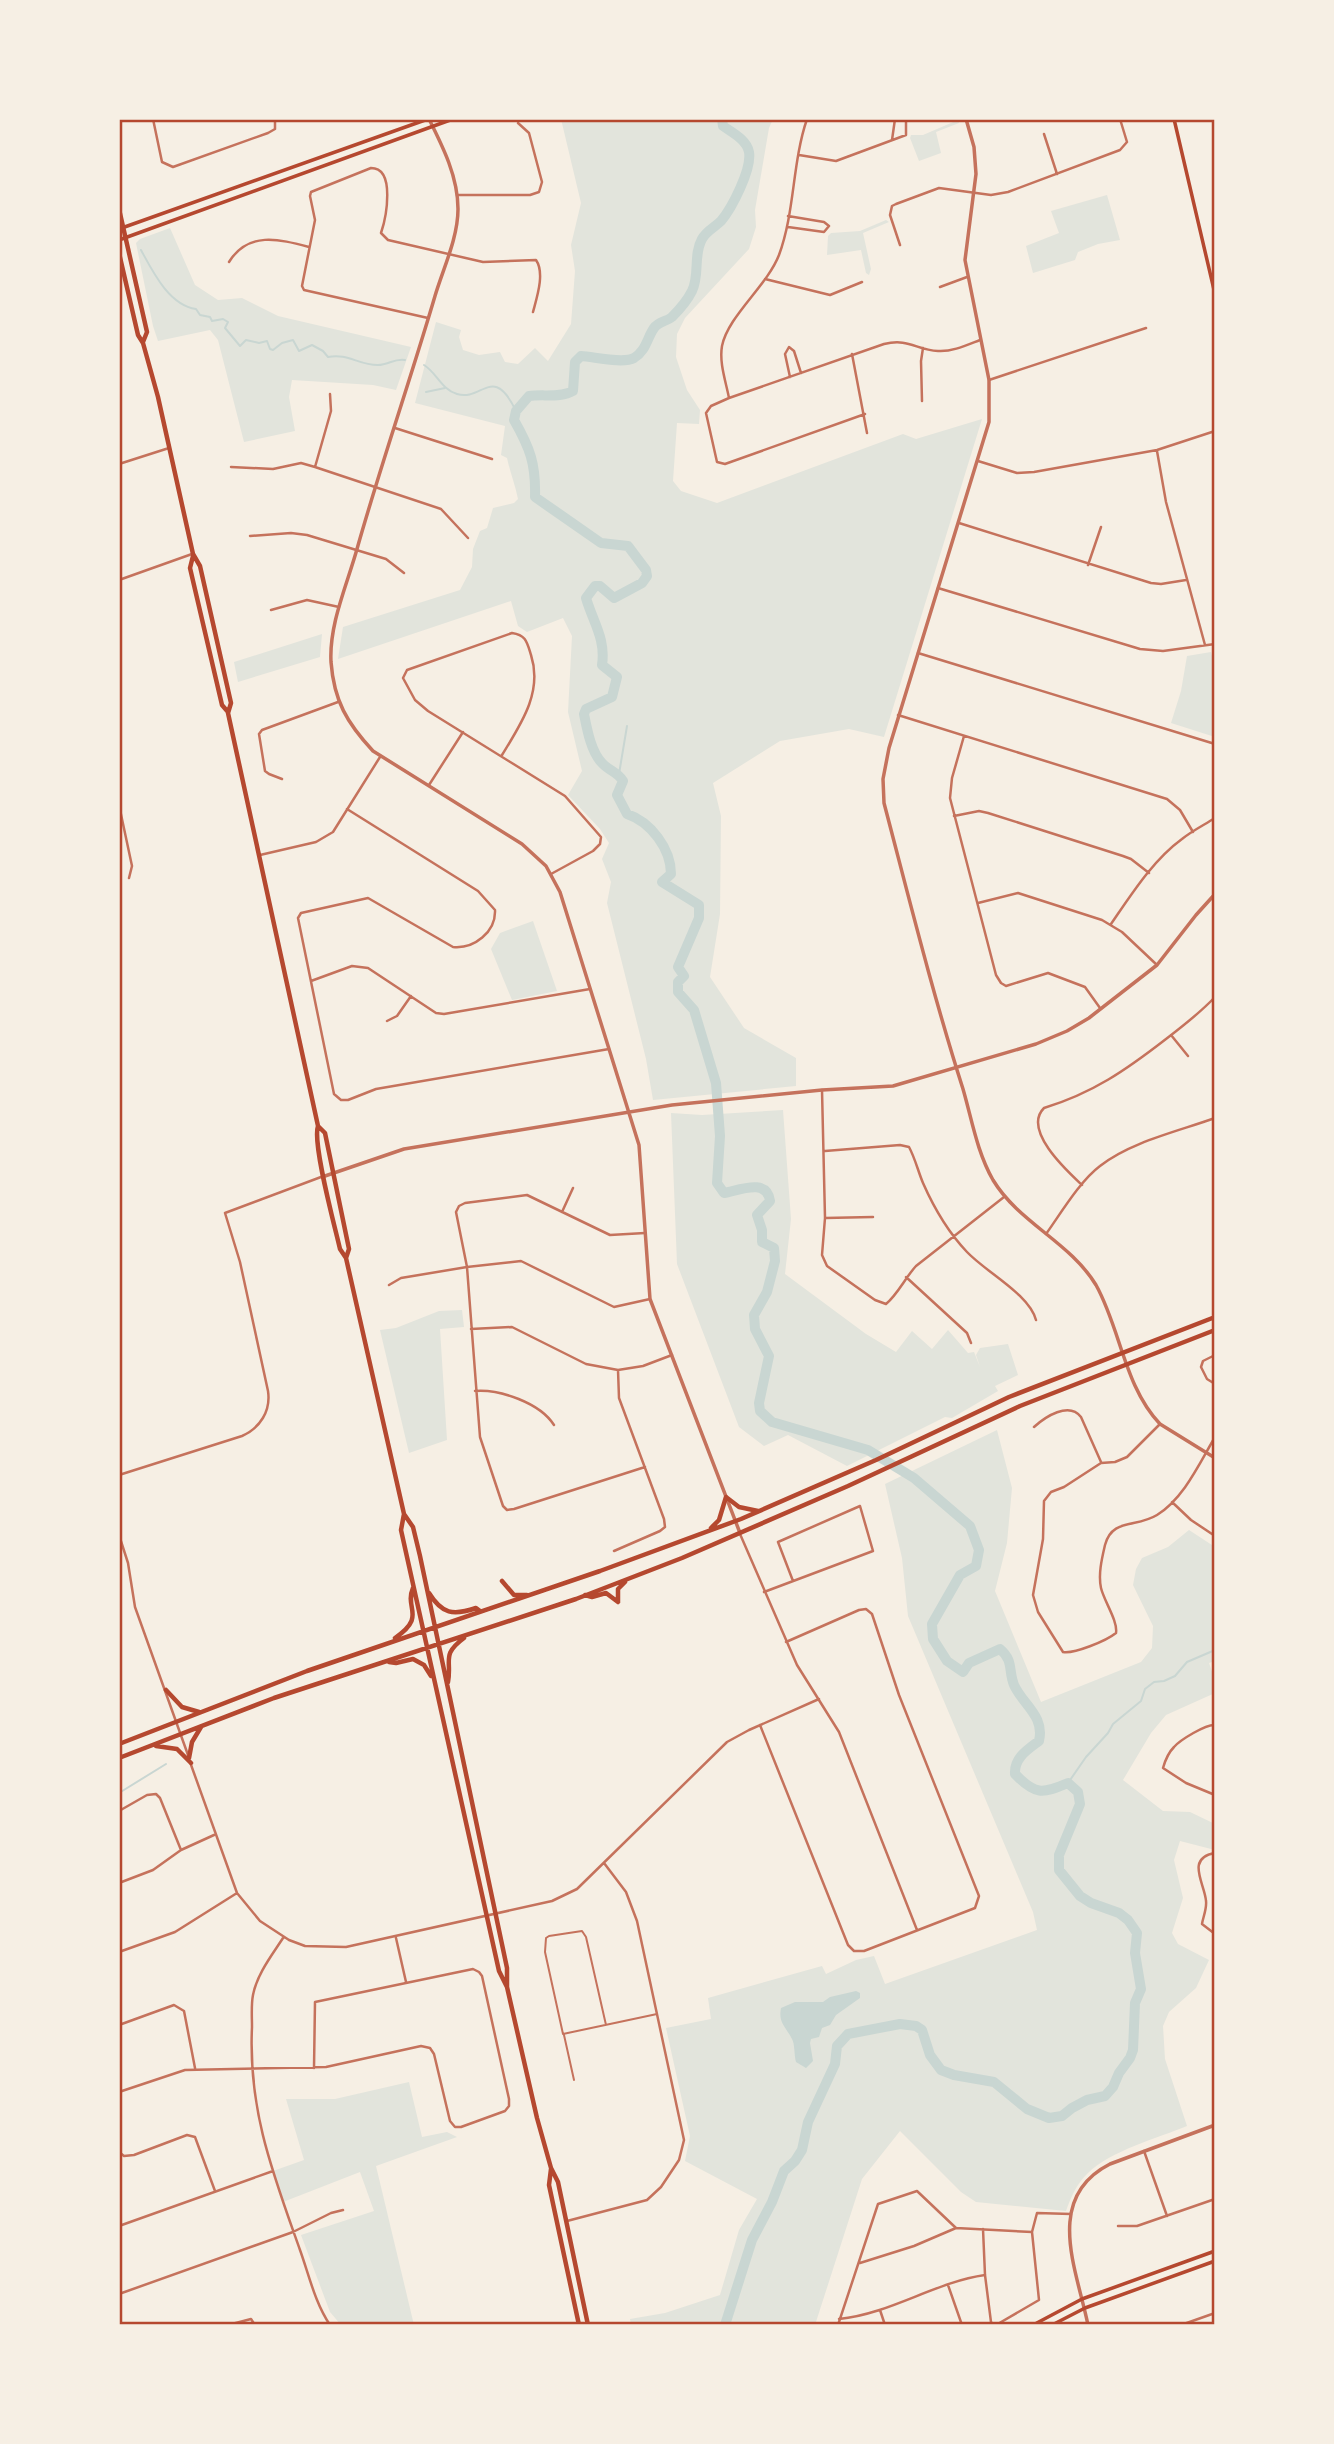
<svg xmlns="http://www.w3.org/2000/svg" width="1334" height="2444" font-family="Arial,sans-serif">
	<rect width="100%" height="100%" fill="#f6efe4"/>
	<path fill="#e2e4dc" d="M561,119H773L769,128L755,210L756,227L749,249L685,318L677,334L676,357L687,390L700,410L699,424L677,423L673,481L681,491L717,503L903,434L916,439L982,419L884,737L849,729L780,741L713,783L721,816L720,914L710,977L744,1028L796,1058V1086L653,1100L646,1059L607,903L611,882L602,859L609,843L600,829L568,795L582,771L568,712L572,636L563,618L527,632L518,626L511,601L338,659L343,627L460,590L472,567L473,549L480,531L487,528L493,508L514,503L518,499C515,484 510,472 507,458L501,455L505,426L415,403L436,322L461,330L459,337L463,350L479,355L500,352L505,362L518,364L535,348L548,361L571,324L575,271L571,245L581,203Z
		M958,120L959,123L936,132L941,153L919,161L910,138L911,135H923Z
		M1107,195L1120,240L1098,244L1078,252L1075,260L1033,273L1026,246L1059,233L1051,211Z
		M886,220L889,222L863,233L871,269L869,275L866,273L861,250L827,255L828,236L831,233L860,231Z
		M170,228L195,285L218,300L242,298L278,316L411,347L396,390L373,385L292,380L289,397L295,431L244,442L218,340L210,330L158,341L153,326L136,243L140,239Z
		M322,634L320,657L238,682L234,662Z
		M1211,652L1215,668V737L1171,723L1181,691L1187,656Z
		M533,921L557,991L512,1000L491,949L500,933Z
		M783,1110L791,1219L785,1274L866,1334L896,1352L912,1331L932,1349L948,1330L968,1353L974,1352L980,1367L976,1355L980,1348L1008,1344L1018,1375L995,1386L998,1391L952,1418L945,1417L847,1466L788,1435L764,1446L739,1427L677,1264L671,1113L702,1115Z
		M462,1310L464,1327L440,1329L447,1440L409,1453L380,1330L396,1328L439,1311Z
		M997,1430L1012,1488L1007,1543L995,1591L1041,1702L1141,1662L1152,1648L1153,1626L1133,1585L1136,1569L1142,1558L1168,1547L1189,1530L1215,1547V1661L1209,1663L1215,1680V1693L1166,1715L1151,1733L1123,1780L1163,1811L1190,1812L1215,1824V1850L1180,1841L1174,1860L1183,1898L1172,1933L1178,1944L1209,1960L1196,1988L1169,2012L1163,2026L1165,2059L1187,2126C1158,2138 1110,2151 1088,2173C1077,2183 1071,2197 1066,2211L976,2202L961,2192L900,2131L862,2179L815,2325H631L630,2319L665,2313L720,2295L739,2230L757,2199L685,2161L690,2136L666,2028L711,2019L708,1998L822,1966L826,1974L856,1960L874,1956L885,1984L1037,1930L1033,1912L908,1616L902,1558L885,1484Z
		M409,2082L422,2137L447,2132L457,2137L376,2166L414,2325H341L330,2312L301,2235L374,2211L360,2172L283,2202L273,2171L304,2160L286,2099H335Z"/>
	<path fill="#c9d6d2" d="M856,1991L860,1993V1998L836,2015L830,2025L822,2028L819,2037L811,2039L810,2043L813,2061L806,2068L796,2062C794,2055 795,2044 792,2039C786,2027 778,2023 781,2008L795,2002H823L830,1997Z"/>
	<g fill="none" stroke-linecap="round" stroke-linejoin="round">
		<path stroke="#c9d6d2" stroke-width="2" d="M141,250C153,272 169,305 196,309L200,315L210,317L212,321L223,319L228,322L225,328L240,346L246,340L259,343L267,341L270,349L273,350L282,343L293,340L299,351L312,345L323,351L328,357C348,353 358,365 378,365C388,365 395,358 405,360
			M424,365C437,373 441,389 457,394C482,402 493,363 516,411
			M426,392L445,388
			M619,774L627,726
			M1068,1783L1086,1757L1108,1733L1113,1724L1141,1701L1145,1689L1154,1682L1164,1681L1175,1676L1187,1662L1215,1650
			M119,1793L166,1764"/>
		<path stroke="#c9d6d2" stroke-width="10" d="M722,119L723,126C733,133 747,140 749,152C752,169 732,208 721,221C715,227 706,231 702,239C693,255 700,275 692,291C688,299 678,311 672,317C666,322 659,321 654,328C647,338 646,351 634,358C623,364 595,357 581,356L575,362L573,391C561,398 543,394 529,396L516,411L514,420C530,448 536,464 535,497L601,543L628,546L646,570L647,576L642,583L614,598L600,586H595L586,598C593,622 606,639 602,665L617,677L612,697L586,709L584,714C587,729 591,752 602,763C609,771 618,772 623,781L617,795L627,814C651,822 671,849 671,874L662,882L699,905V918L678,967L684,976L678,982V992L694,1010L716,1083L720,1136L717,1183L724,1193C740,1190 767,1178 770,1201L757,1215L762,1230V1242L774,1248L775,1261L767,1292L754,1315L755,1329L769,1356L759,1403L760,1411L772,1422L868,1450L914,1478L970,1526L979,1550L976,1566L960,1575L932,1624L933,1639L947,1661L963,1672L969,1663L1000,1649C1014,1661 1008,1670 1014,1685C1023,1705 1045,1716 1039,1741C1027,1750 1014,1758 1015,1774C1035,1795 1042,1794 1068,1783L1078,1792L1080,1804L1059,1855V1870L1080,1896L1091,1903L1119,1913L1128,1920L1137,1933L1135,1953L1141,1989L1135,2003L1133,2050L1130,2058L1119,2073L1113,2087L1105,2096L1087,2100L1072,2108L1062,2116L1049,2118L1027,2109L994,2082L954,2075L941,2070L930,2055L922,2030L916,2026L900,2024L848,2034L837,2046L835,2064L808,2122L802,2150L795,2161L784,2171L772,2202L752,2240L725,2325"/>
		<path stroke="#c5725c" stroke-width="2" d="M606,2025L586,1937L582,1931L549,1936L546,1938L545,1952L563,2034L657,2014
			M564,2035L574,2080"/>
		<path stroke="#c5725c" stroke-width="2.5" d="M153,119L162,162L173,167L268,133L275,129V119
			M1044,134L1057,174
			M892,140L895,119
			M799,155L836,161L906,135V119
			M457,195H530L539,192L542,182L529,133L518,123
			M788,227L824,232L829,226L824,222L788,216
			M900,245L890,215L892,206L896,204L939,188L991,195L1008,192L1120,150L1127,142L1120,119
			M229,262C248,231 279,239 309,247
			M765,279L830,295L862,282
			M940,287L967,277
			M428,318L304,290L302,286L315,220L310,196L311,192L371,168C396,168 386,218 381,233L388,240L483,262L536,260C545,273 537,297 533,312
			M852,354L867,433
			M790,377L785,354L789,347L794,351L801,373
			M989,380L1146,328
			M729,398C726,382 719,363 722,346C728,316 767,286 779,255C795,212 792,163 807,119
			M922,401L921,361L923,348
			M865,414L725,464L717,462L706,413L711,406L729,398L884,344C909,338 916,350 938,351C952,352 967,345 980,340
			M395,428L492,459
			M1157,451L1166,502L1205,645
			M978,461L1017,473L1034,472L1157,450L1215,431
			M119,464L169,448
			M231,467L273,469L301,463L315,467L441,509L468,538
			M315,467L331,411L330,394
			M959,523L1151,583L1161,584L1186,580
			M250,536L291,533L307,535L386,559L404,573
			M1088,565L1101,527
			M119,580L192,554
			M938,588L1140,649L1163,651L1215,644
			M271,610L307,600L339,607
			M918,653L1215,744
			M898,715L1167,799L1180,810L1193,832
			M964,736L952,778L950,798L996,975L1001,983L1006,986L1048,973L1085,987L1100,1008
			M502,755C521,724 543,692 531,655C527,642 526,635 512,633L407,670L403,678L415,700L428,711L565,796L601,837L600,844L593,851L551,874
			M282,779L269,774L265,771L259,734L262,730L338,702
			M429,785L463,732
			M119,805L132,866L129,878
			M347,809L478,891L495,910C496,932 474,949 453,947L368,898L301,913L298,918L334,1094L341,1100H348L376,1089L609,1049
			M954,816L979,811L988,813L1123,856L1131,859L1149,873
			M260,855L316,842L333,832L380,757
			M978,903L1018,893L1102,920L1122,932L1157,965
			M1111,924C1131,895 1153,860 1182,839C1192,831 1204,825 1215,818
			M311,981L352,966L368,968L436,1013L444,1014L590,989
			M387,1021L397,1016L411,996
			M1171,1035L1188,1056
			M822,1090L825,1218L822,1255L827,1266L875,1300L886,1304C898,1294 905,1278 916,1266L1004,1197
			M825,1151L900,1145L909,1147C915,1158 918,1171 923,1183C934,1208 948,1232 967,1252C987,1273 1029,1294 1036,1320
			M1082,1185C1067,1171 1022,1130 1044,1108C1093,1093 1126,1070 1166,1039C1183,1026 1200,1013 1215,997
			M562,1212L573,1188
			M825,1218L873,1217
			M645,1233L610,1235L527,1195L465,1203L459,1206L456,1212L467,1267L480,1437L503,1506L507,1510L514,1509L645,1467
			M1046,1234C1061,1213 1080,1181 1100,1166C1130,1142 1179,1131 1215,1118
			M906,1277L967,1333L971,1343
			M389,1285L401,1278L467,1267L521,1261L614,1307L650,1299
			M471,1329L512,1327L586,1364L618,1370L643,1366L672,1355
			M1215,1355L1203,1361L1201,1367L1207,1379L1215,1384
			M475,1391C500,1389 540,1403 554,1425
			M1160,1424L1127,1457L1115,1462L1101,1463L1064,1487L1051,1492L1044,1501L1043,1539L1033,1595L1038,1612L1063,1652C1074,1654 1106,1641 1116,1633C1118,1621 1104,1601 1101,1588C1098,1574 1102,1558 1105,1545C1112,1518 1136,1528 1157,1515C1184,1498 1199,1464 1215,1437
			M1034,1427C1045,1417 1069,1401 1081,1417L1101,1462
			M119,1475L242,1436C260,1428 271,1411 268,1391L240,1262L225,1213L321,1177
			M1172,1502L1191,1520L1215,1536
			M740,1534L797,1665L839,1732L917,1930
			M119,1535L128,1563L135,1607L188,1755
			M614,1551L660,1531L665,1527L664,1519L619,1398L618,1370
			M764,1592L873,1551L860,1506L778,1542L793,1581
			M760,1725L848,1945L854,1951H864L975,1908L979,1896L899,1695L872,1614L866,1609L859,1610L786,1642
			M1215,1725C1206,1724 1180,1740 1174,1747C1169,1752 1165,1761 1163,1768L1186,1783L1215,1795
			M190,1762L237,1893L260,1921L289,1940L305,1946L346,1947L552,1901L577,1889L727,1742L749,1730L819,1699
			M119,1811L147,1795L156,1794L160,1798L181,1850
			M1215,1853C1185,1858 1205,1884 1206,1901C1207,1909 1203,1917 1202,1924L1215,1934
			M119,1883L153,1870L181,1850L214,1835
			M283,1938C272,1955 257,1974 253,1995C251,2005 252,2016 252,2027C248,2110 273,2174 300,2250C309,2275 315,2303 330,2325
			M396,1938L406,1982
			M119,1952L175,1932L237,1893
			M119,2025L174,2005L184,2011L195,2068
			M119,2092L185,2070L326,2067L421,2046L430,2048L434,2054L450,2121L455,2127H461L505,2111L509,2106V2099L482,1976L479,1972L473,1969L315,2002L314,2068
			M1144,2151L1167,2216
			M119,2152L124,2156L134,2155L187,2135L195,2137L215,2191
			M567,2221L647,2200L661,2187L679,2160L684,2140L637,1921L626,1892L604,1863
			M119,2226L273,2171
			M1118,2226H1137L1215,2199
			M983,2229L985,2275L991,2322L994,2325
			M860,2263L914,2246L956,2228L1032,2232
			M948,2285L962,2325
			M119,2294L293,2232L331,2213L343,2210
			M880,2310L885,2325
			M839,2319C890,2314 935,2282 985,2275
			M228,2325L251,2319L255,2325
			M838,2325L878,2204L917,2191L956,2228
			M996,2325L1039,2300L1032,2232L1037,2213L1071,2214
			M1181,2325L1215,2313"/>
		<path stroke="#c5725c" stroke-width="3.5" d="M429,119C443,147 458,177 458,209C458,238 443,269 435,296C410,381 381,464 357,549C347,585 329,624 331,662C334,701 347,723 373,751L522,844L546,866L560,892L639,1145L650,1299L740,1533
			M966,119L974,147L976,174L965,260L989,380V422L889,748L883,779L884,803C909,898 933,995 963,1089C972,1120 977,1152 993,1180C1019,1223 1070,1242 1096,1285C1121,1330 1124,1386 1160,1424L1215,1458
			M325,1176L404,1149L672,1105L822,1090L893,1086L1036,1044L1067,1031L1089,1018L1157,965L1196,915L1215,894
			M1088,2325C1077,2270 1043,2198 1110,2164L1215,2125"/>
		<path stroke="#b5482f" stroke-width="3.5" d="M1174,119L1215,294
			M119,229L428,119
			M119,240L453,119
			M1033,2325L1082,2299L1215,2251
			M1052,2325L1085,2308L1215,2261"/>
		<path stroke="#b5482f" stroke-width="4.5" d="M119,209L147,332L143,342
			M119,253L138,335L143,343L158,397L193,554L200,566L231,703L228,713L318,1126C312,1143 335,1227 340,1249L346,1258L404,1514L413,1527L420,1556L507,1968V1987
			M193,556L190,568L222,705L228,712
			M318,1126L325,1133L349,1249L346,1258
			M404,1514L401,1530L499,1971L507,1987L537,2118L551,2168L558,2182L588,2325
			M711,1528L719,1520L726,1497L739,1507L758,1511
			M502,1581L514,1595H527
			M429,1593C442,1614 453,1616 476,1608L480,1611
			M585,1595L592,1597L606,1593L618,1602
			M618,1601V1589L625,1582
			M395,1638C427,1616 404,1609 413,1588
			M389,1662L396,1663L413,1659L424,1665L431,1676
			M448,1682C452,1660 441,1655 464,1638
			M166,1690L182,1707L199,1712
			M119,1744L307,1671L600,1571L741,1519L876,1460L1009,1397L1215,1317
			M156,1746L177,1749L191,1763
			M119,1758L274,1698L576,1599L682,1558L848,1486L1020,1406L1215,1330
			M189,1758L192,1742L201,1727
			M551,2169L549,2185L579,2325"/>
	</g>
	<rect width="1334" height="2444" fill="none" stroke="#f6efe4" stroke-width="242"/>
	<rect x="121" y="121" width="1092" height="2202" fill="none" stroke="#b5482f" stroke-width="2.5"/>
</svg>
